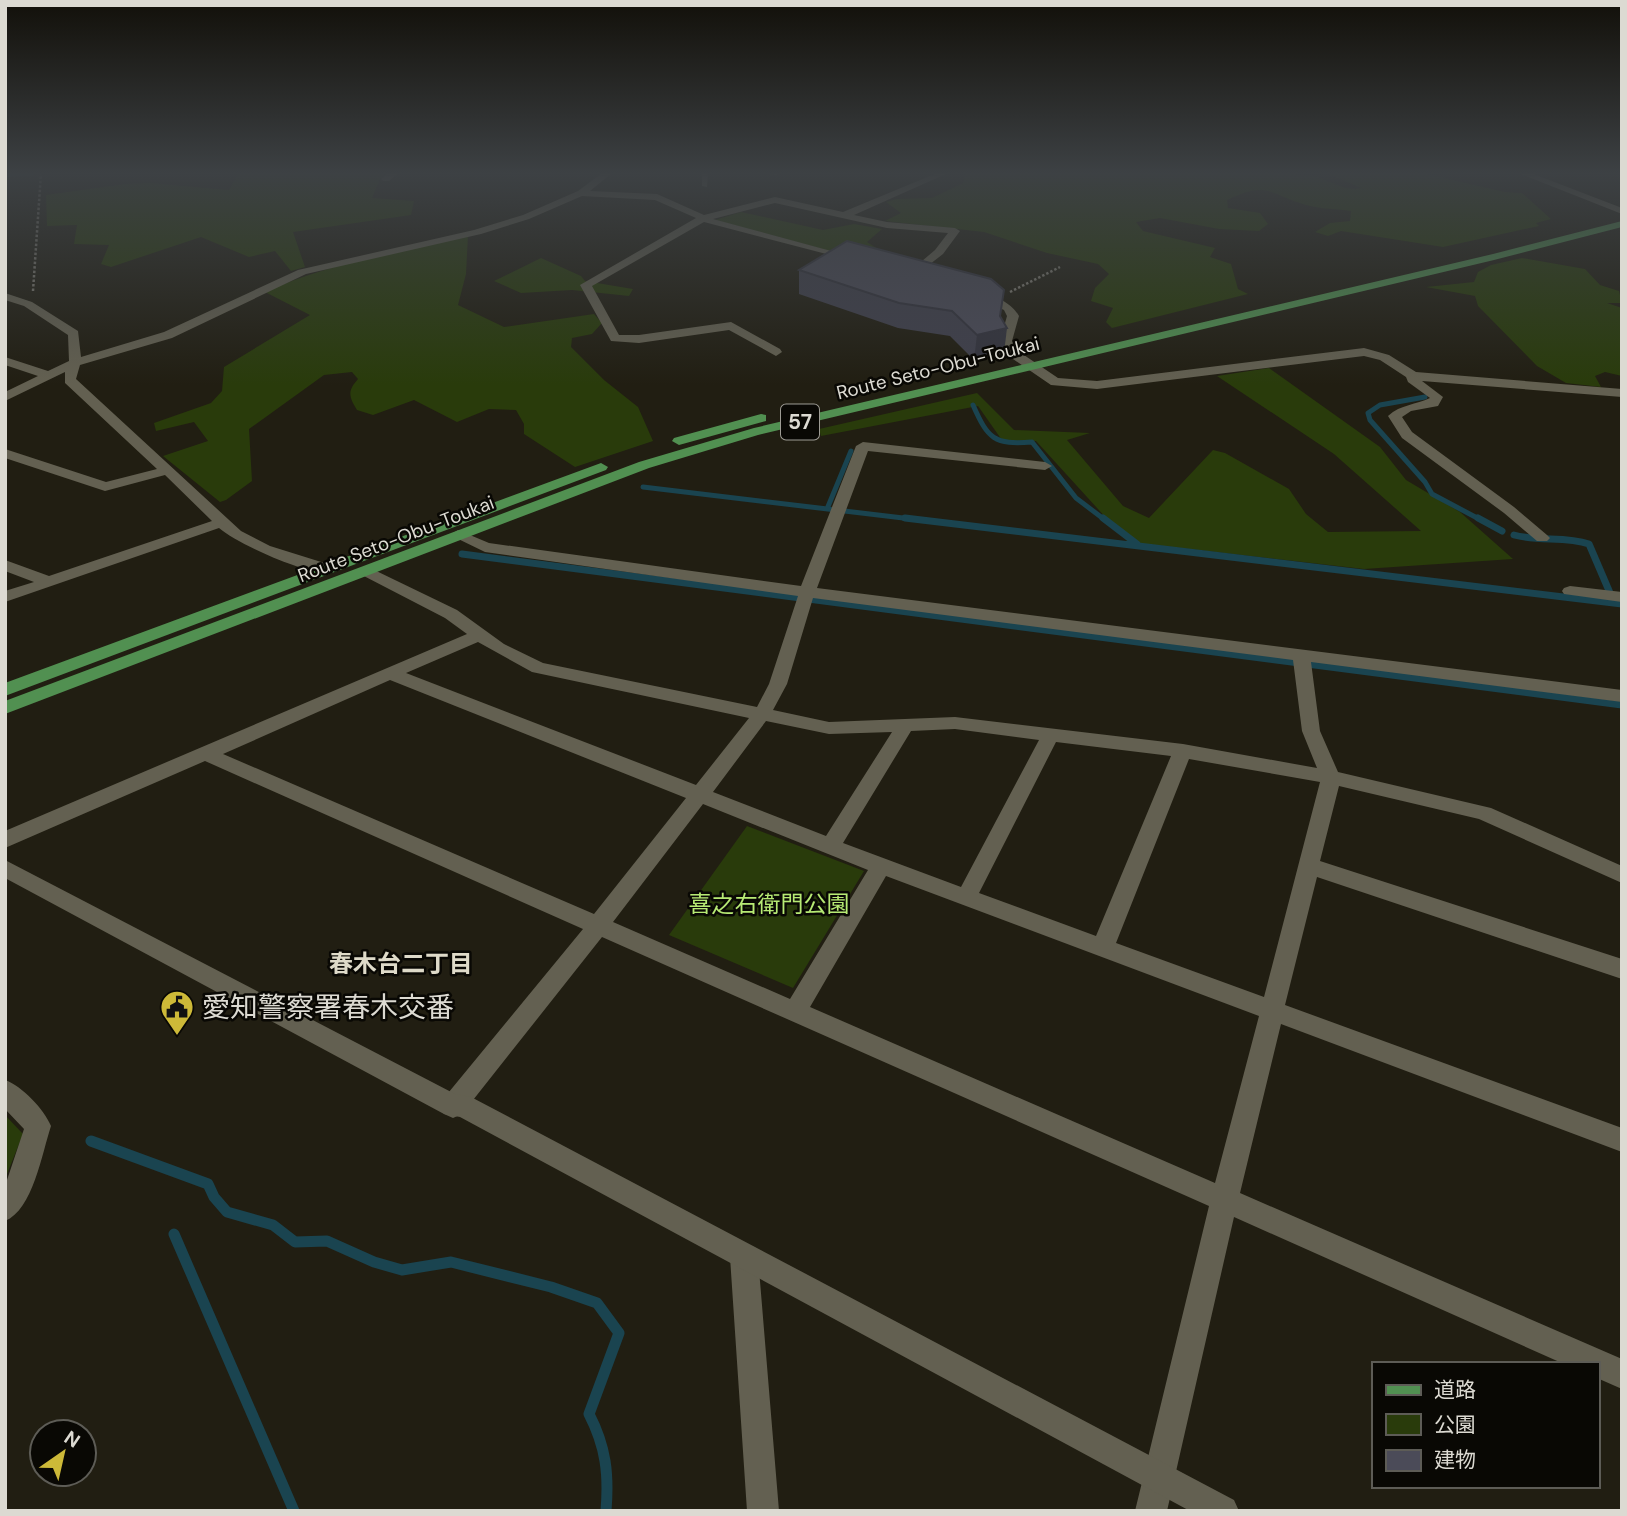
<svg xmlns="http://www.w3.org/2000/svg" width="1627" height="1516" font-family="'DM Sans','Noto Sans JP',sans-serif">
	<rect width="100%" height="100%" fill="#211e12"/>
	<path fill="#293b0b" d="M239,173H386L380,179L372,198L414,201L411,215L293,232L305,267L291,271L275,251L249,257L201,237L111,267L101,264L109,245L74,244L77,225L47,226L46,195L125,184L150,183L229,190Z
		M966,173H1292C1299,176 1302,174 1309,175C1328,178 1341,192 1361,188L1326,173H1422L1505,192L1522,193L1551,219L1536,223L1539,226L1443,247L1341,231L1328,236L1315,232L1330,223L1350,221L1351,211C1337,209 1320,209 1306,205C1268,194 1268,180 1227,200L1228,208L1260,213L1268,224L1259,231L1219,229L1160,218L1136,222L1143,231L1215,248L1210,257L1231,264L1238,289L1248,294L1112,328L1106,322L1113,308L1091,301L1095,288L1109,274L1098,264L1047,253L984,232L885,221L901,213L886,202L897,199L932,198L963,183Z
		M741,212L823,230L854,224L882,229L867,242L884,253L871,262L715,220Z
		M468,236L466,274L458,305L504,327L594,314L602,323L592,334L572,338L571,347L604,380L638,407L653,441L575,467L524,434V424L516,410L489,409L457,422L414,400L373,415L357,410C349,397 347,391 358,379L352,372L324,375L249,429L252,481L226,500L220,502L163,456L208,441L194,422L156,431L154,423L211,403L222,391L224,367L310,315L265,292C329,263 400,252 468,236Z
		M541,258L581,276L585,281L633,289L629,296L572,290L521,293L494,281Z
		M1522,258L1585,269L1600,285L1619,291L1622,303H1607L1622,308V376L1605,372L1595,376L1601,387L1566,383L1537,366L1478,306L1475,296L1426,287L1474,282L1478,272L1491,265Z
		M1269,368L1380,447L1406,480L1460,512L1513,559L1364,569L1128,542L1036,441L1004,443L978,406L821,436L819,429L977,393L1014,430L1090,433L1067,440L1123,506L1149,518L1213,450L1225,453L1289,489L1306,514L1328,532L1421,531L1334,454L1217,376Z
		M747,826L864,871L793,988L669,935Z
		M5,1115L23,1134L5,1179Z"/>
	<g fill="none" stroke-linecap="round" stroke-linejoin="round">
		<path stroke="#1a4450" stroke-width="4.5" d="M5,175L32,173"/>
		<path stroke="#1a4450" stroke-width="5" d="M1425,397L1380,405L1368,413L1370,420L1425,482L1432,494L1481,520
			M973,405C988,439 994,445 1032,442L1076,498L1105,520
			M643,487L920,520
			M827,509L851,451"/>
		<path stroke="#1a4450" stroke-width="7" d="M905,518L1622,604
			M1103,518L1137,544
			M1478,518L1502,531
			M1514,535C1539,542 1565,536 1589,544L1613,600
			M462,554L1622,705"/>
		<path stroke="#1a4450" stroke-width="11" d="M91,1141L208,1184L214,1197L227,1212L273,1225L295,1242L327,1241L374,1262L402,1270L451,1262L551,1287L597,1303L619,1333L589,1414C606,1447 609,1474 606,1511
			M174,1234L294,1511"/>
		<path stroke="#7f7c72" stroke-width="2.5" stroke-dasharray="2.5 2" stroke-linecap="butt" d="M33,291L41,173
			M1010,292L1060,267"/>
		<path fill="#636051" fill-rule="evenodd" d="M702,173H708L707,187L702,186Z
			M760,173H780L777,175Z"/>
		<path fill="#636051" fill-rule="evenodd" d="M388,173H398L389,181H383L381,179Z
			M602,173H612L590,191L657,194L704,215L775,197L843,212L937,173H948L854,215L887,222L955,228L960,231L943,254L912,278L907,275L908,273L935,250L948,233L887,228L775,203L713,219L857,258V262L704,222L592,286L619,335H639L731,322L780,349L782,352L776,356L729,330L639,343L611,341L580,285L696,218L655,200L582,196L529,219L481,234L306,274L172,338L80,365L76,379L241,531L270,546L334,566L336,569L334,572C311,578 238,544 219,528L5,602V591L34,582L5,571V560L49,576L212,521L165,475L105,491L5,458V449L106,482L157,469L65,383V372L5,401V392L38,376L5,365V357L48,371L69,361L68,335L24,306L5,300V293L32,302L78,331L81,357L164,332L298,270L474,230L523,215L578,191Z
			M976,293C991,292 1012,303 1019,316L1012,341L1021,353L1058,378L1097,381L1364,348L1389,355L1416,372L1622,389V397L1422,381L1443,397L1438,406L1411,411L1402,417L1412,432L1514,507L1547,535L1550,538L1547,541H1537L1504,513L1402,438L1388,416C1401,404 1416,405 1430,398L1408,382L1406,377L1380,360L1364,356L1097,389L1051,385L1013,359L1000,341L1007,316L1004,310L976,297Z
			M863,442L1045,462L1052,466L1045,470L868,451L817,588L1622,690V702L1311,662L1320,731L1338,772L1491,808L1622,866V883L1479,819L1339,786L1320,861L1622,959V979L1317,877L1285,1005L1622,1128V1152L1281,1024L1240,1193L1622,1359V1389L1597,1378V1364H1564L1234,1217L1167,1511H1135L1209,1206L602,937L462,1114L453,1118L444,1114L440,1106L444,1098L583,929L205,761L5,848V831L467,634L445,618L360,574L358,571L360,568L366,566L457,610L504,644L543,663L757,707L769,684L798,596L485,552L450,535L458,530L489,543L801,586L856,446ZM813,598L1293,660L1302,731L1317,768L1183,744L955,717L829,722L773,710L787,684ZM478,642L532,672L749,718L696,785L406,673ZM390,680L686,798L594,914L223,754ZM766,721L829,734L892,732L826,836L713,792ZM955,729L1039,740L961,887L843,843L911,731ZM1056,742L1171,756L1096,936L979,893ZM1189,759L1320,782L1264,997L1116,943ZM703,804L868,870L790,999L613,922ZM886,876L1259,1016L1215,1183L810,1007Z
			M1570,586L1622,592V602L1564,594L1562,591L1564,588Z
			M5,1080C22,1086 44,1109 51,1126C42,1153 33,1210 5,1221V1186L24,1129L5,1109Z
			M744,1243L754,1247L758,1257L779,1511H747L730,1257L734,1247Z"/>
		<path fill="#636051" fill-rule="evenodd" d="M1518,173H1531L1622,208V214Z
			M5,860L455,1094L471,1097L1234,1500L1239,1511H1190L460,1117L444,1114L5,878Z"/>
		<path fill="#519051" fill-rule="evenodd" d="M1622,221V227L1494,260L758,435L649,468L5,714V701L639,462L754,428L1493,254Z
			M761,414L766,415V421L679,445L672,441L674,438Z
			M601,463L608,467L606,470L5,696V683Z"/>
	</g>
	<path fill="#40404c" d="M799,270L1001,317L1004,353L974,360L950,336L898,328L799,294Z"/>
	<path fill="#34343e" d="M1007,328L1004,353L974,360L977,335Z"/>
	<path fill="#4b4b58" stroke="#34343e" stroke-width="2" d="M847,241L991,279L1004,290L1000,316L1007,328L977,335L952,311L899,303L799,270Z"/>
	<linearGradient id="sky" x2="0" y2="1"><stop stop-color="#12100a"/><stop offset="0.45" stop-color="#3d4144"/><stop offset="1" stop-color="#3d4144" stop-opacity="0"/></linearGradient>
	<rect width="1627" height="385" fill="url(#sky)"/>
	<defs>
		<symbol id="civic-pin" viewBox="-11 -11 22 30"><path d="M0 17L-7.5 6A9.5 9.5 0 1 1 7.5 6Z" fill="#cdb938" stroke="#090804"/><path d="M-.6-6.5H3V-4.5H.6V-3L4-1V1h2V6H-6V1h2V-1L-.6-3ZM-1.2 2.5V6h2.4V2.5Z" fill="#111"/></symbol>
	</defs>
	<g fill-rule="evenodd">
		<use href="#civic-pin" x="158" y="988" width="38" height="52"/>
	</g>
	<g text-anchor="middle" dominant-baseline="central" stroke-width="5" stroke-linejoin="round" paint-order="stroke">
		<g font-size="19" fill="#dcdad2" stroke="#090804">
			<text transform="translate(938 368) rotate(-14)">Route Seto-Obu-Toukai</text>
			<text transform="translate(396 539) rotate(-21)">Route Seto-Obu-Toukai</text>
		</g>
		<rect fill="#090804" stroke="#9d9b94" stroke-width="2" x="781" y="404.5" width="38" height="35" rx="5"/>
		<g font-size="21" font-weight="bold" fill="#dcdad2">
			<text x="800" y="422">57</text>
		</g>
		<g font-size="23" fill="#b7ea74" stroke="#090804">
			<text x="769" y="904">喜之右衛門公園</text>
		</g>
		<g font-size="24" font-weight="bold" fill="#dedac9" stroke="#090804">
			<text x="401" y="963">春木台二丁目</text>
		</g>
		<g font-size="28" fill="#dcdad2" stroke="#090804" text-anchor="start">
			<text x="202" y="1007">愛知警察署春木交番</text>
		</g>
	</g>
	<rect width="1627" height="1516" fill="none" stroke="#dcdad2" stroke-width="14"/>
	<rect x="1372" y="1362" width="228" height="126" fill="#090804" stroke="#5d5c56" stroke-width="2"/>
	<rect x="1386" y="1385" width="35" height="10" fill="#519051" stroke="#5d5c56" stroke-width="2"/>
	<text x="1434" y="1397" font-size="21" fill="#dcdad2">道路</text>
	<rect x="1386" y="1414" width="35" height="21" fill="#293b0b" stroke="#5d5c56" stroke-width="2"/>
	<text x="1434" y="1432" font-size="21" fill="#dcdad2">公園</text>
	<rect x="1386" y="1450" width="35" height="21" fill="#4b4b58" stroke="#5d5c56" stroke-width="2"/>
	<text x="1434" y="1467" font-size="21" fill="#dcdad2">建物</text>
	<g transform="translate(63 1453) rotate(34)"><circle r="33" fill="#090804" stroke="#5d5c56" stroke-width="2"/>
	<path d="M0-5L12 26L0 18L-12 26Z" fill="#cdb938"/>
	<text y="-10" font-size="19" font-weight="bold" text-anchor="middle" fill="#dcdad2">N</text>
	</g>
</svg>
